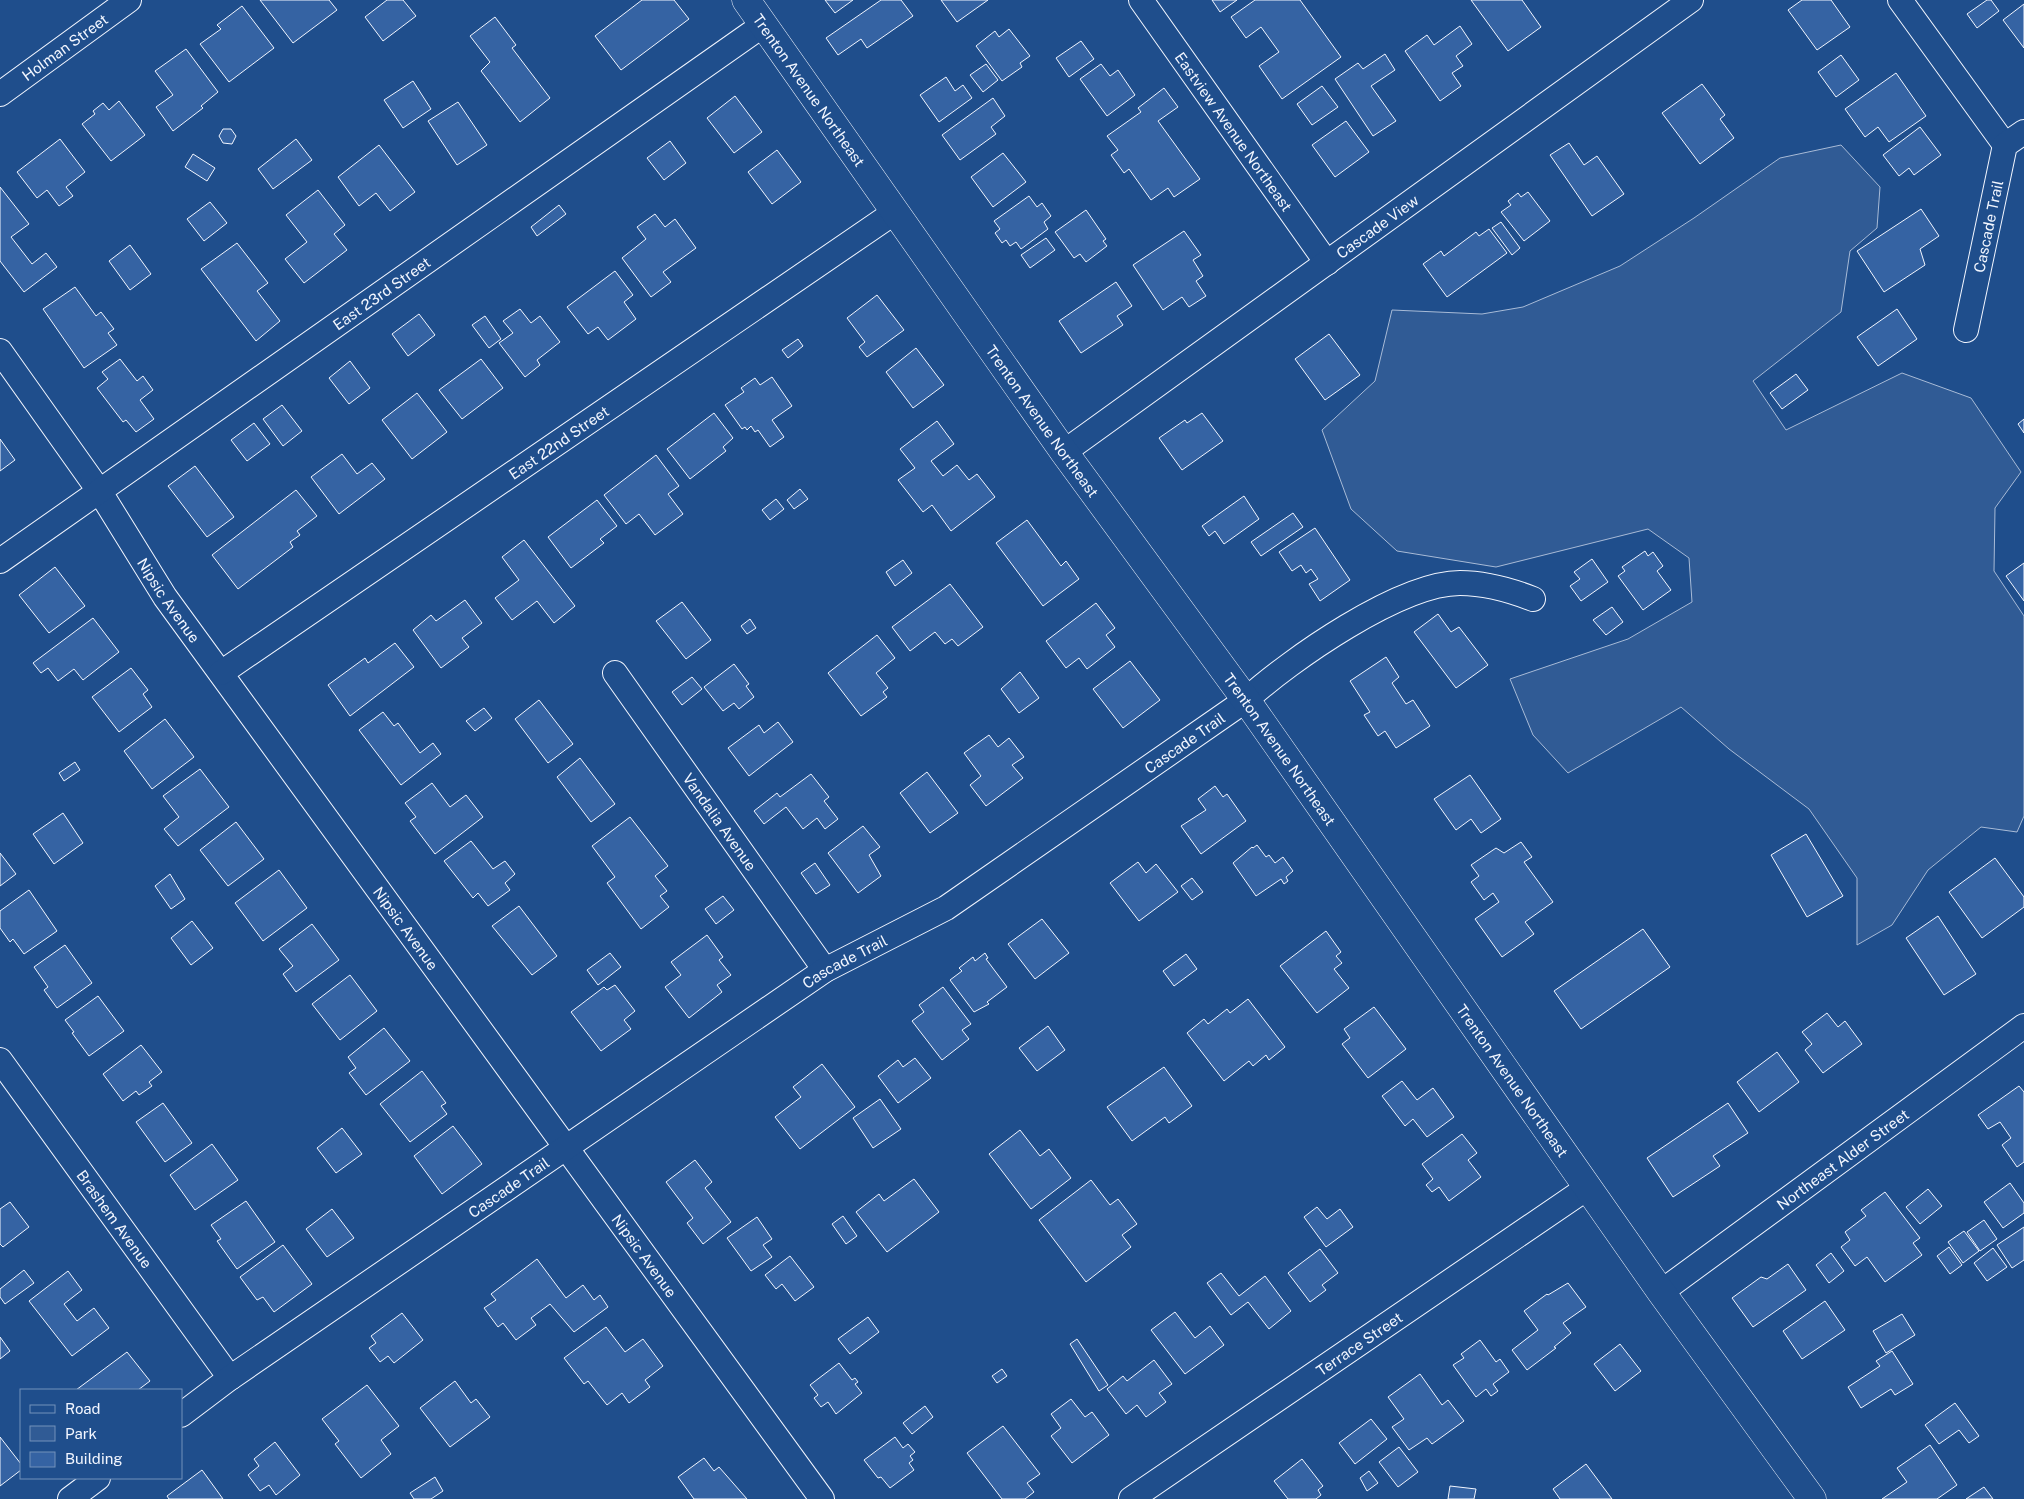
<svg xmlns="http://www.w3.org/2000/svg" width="2024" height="1499" font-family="'Public Sans',sans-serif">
	<rect width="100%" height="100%" fill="#1f4e8c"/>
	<path fill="#305b95" stroke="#a8bbd7" d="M1841,145L1880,187L1877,228L1850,251L1841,312L1753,381L1786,430L1902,373L1971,398L2021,472L1995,508L1994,571L2024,616V816L2017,832L1981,827L1928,870L1892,925L1857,945V878L1809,809L1729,749L1681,707L1568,773L1533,735L1510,679L1628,639L1692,602L1689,558L1648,529L1496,567L1397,551L1351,509L1322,430L1375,381L1392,310L1482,314L1523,307L1620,266L1694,218L1780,158Z"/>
	<path fill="#3563a3" stroke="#f2f6ff" d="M260,0H329L337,10L293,43Z
		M387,0H403L416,16L383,41L365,17Z
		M642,0H674L689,19L621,70L595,36Z
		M825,0H853L835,13Z
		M881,0H901L913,16L867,48L861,39L838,55L826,38Z
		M941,0H988L957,22Z
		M1212,0H1237L1220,12Z
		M1255,0H1300L1341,57L1282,99L1259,66L1279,52L1261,27L1246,38L1231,17Z
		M1471,0H1522L1541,27L1508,51Z
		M1802,0H1831L1850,27L1817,50L1788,10Z
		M1987,0H1991L1999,11L1977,28L1967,14Z
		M2024,4V48L2003,20Z
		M242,6L274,48L229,82L200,44L221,29L217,25Z
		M495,17L516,45L512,48L550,98L520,122L481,71L490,62L470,36Z
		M1460,26L1472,44L1456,56L1463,66L1452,73L1461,86L1440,101L1405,51L1427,35L1434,45Z
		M1009,29L1030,56L1020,63L1022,67L1002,81L976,46L995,31L999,37Z
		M1081,41L1094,59L1069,77L1056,58Z
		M186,49L218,92L201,106L203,108L173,131L156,107L173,95L155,71Z
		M1385,54L1395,70L1371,86L1396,121L1373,136L1335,79L1358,63L1363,69Z
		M1841,55L1859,80L1836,97L1818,72Z
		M986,64L998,80L983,92L970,75Z
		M1101,64L1110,76L1118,70L1135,95L1107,116L1080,79Z
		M1896,73L1926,116L1889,142L1878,127L1865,137L1845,109Z
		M946,77L955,91L963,85L972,98L939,122L920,95Z
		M413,81L431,109L403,128L384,100Z
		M1702,84L1725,115L1720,119L1734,138L1700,164L1662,113Z
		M1322,86L1338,107L1312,125L1297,104Z
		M1164,88L1178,107L1158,121L1200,179L1174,197L1168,188L1151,200L1129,169L1124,173L1111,155L1118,150L1107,136L1141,112L1138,108Z
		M735,96L762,132L734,153L707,118Z
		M993,98L1005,116L991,127L996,134L960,160L942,135Z
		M119,101L145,135L111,161L82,124L95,114L93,111L103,103L109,110Z
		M458,102L487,145L457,165L428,121Z
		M1346,121L1369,152L1335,177L1312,145Z
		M1920,127L1941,155L1914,175L1909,168L1899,176L1883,155Z
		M223,129H231L236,136L232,144L223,143L219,136Z
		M60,139L85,172L66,187L73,196L59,206L47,190L37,198L17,172Z
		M296,139L312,160L273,189L258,169Z
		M670,141L686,163L664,180L647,158Z
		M1569,143L1584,165L1597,156L1624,194L1592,216L1550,155Z
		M379,145L415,192L390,211L376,193L359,206L338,177Z
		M777,150L801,182L772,204L748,172Z
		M1003,153L1026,182L993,207L971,177Z
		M193,154L215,168L207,181L185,167Z
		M0,187L29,224L11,237L32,264L46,253L57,267L24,292L0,261Z
		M318,190L345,225L334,234L347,250L304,283L285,259L307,242L286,215Z
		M1528,192L1550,221L1524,241L1501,212L1511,205L1508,201L1518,193L1521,197Z
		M1029,196L1037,207L1042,203L1051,216L1044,222L1048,229L1021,249L1016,242L1010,246L1006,240L1002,243L995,233L1000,229L994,221Z
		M210,202L227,223L204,241L187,219Z
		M559,205L566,214L537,236L531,227Z
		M1921,209L1939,236L1920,249L1925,265L1884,292L1857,251Z
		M1086,210L1106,239L1103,241L1107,246L1086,262L1080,254L1074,258L1055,232Z
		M655,214L665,227L675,219L696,248L663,272L671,282L651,297L622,258L646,239L637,227Z
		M1501,222L1520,248L1512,255L1492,228Z
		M1489,229L1507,253L1447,297L1423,264L1441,251L1444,256L1476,232L1479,236Z
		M1184,231L1201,255L1193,260L1203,276L1196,281L1206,296L1189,307L1182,297L1163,310L1133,265Z
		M1046,238L1055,250L1030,268L1021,255Z
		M237,243L268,283L257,291L280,321L256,341L201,269Z
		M130,245L151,274L130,290L109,261Z
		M615,271L633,295L624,302L636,319L608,340L598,327L588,334L567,307Z
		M1116,282L1132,306L1117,316L1123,325L1081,353L1059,321Z
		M75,287L96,316L101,312L114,329L108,333L117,345L84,368L43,309Z
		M877,295L904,330L867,357L859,347L865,342L847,318Z
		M520,309L531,323L540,316L560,342L537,360L540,365L525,377L499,343L513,333L503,321Z
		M1897,309L1917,339L1878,366L1857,337Z
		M419,314L435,335L408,356L392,334Z
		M485,316L501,339L489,348L472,325Z
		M1329,334L1360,375L1325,400L1295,359Z
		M798,339L803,346L788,358L782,350Z
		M916,348L944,385L913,408L886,372Z
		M120,359L137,381L143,376L153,390L140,400L154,419L136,432L126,420L123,422L97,388L108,379L102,372Z
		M481,359L503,388L462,419L439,390Z
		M350,361L370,388L349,404L329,378Z
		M1796,374L1808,390L1782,409L1770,393Z
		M772,377L792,406L772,420L784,437L770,447L758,430L755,432L751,426L747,430L745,427L742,429L725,405L744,392L741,388L755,378L760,385Z
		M417,393L447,432L412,459L382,420Z
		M282,405L302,431L283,446L263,419Z
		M714,413L733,438L723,447L726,451L690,479L667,449Z
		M1202,413L1223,441L1182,470L1159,438L1185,420L1187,423Z
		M2024,419V433L2018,424Z
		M937,421L954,444L931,461L943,476L957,465L969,480L977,474L995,497L951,531L932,505L923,512L898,480L915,468L900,449Z
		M254,423L270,444L247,461L231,440Z
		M0,439L15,460L0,471Z
		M342,454L357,474L372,463L385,479L339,514L311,477Z
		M656,455L679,486L668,494L683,514L655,535L639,514L626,524L604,495Z
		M195,466L234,517L207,537L168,486Z
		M800,489L808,499L794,509L787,500Z
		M296,490L317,516L297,531L300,535L290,542L293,547L238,589L212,555Z
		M1244,496L1259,519L1224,544L1215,531L1209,536L1202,526Z
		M776,499L784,509L770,520L762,510Z
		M597,500L617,526L600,539L604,543L571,568L548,537Z
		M1293,513L1303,527L1261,556L1251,542Z
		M1027,520L1061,566L1066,561L1079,579L1043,606L996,543Z
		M1315,528L1350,580L1320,601L1309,584L1318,579L1311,569L1306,573L1301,565L1292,571L1279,552Z
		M524,540L575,606L554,623L537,601L512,620L495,598L519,580L502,557Z
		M1645,551L1648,556L1653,552L1663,566L1657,571L1671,590L1643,610L1618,576L1625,571L1622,567Z
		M1592,559L1608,582L1581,601L1570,586L1580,579L1574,572Z
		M903,560L912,573L895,586L886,572Z
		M2024,563V601L2006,576Z
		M55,567L85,606L49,633L19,595Z
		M950,584L983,627L958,646L952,639L945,644L935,632L910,651L892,627Z
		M465,600L482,623L462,638L469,647L441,668L413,630L431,615L436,621Z
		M682,602L711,640L686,659L656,621Z
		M1096,603L1115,628L1106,635L1115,647L1087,669L1079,658L1066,668L1046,641Z
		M1612,607L1623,622L1606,635L1593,620Z
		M1438,614L1451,632L1459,627L1488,665L1456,688L1414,632Z
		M93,618L119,652L83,680L74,669L58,681L48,668L41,673L33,663Z
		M750,619L756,628L747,634L741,626Z
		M877,635L895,658L876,673L888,688L883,692L887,697L861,716L828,673Z
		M395,643L414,667L350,716L328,685L365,658L368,663Z
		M1386,657L1399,677L1392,683L1406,704L1413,700L1430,726L1396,748L1385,731L1378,736L1364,715L1370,712L1350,681Z
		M1130,661L1160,700L1123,728L1093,689Z
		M734,664L749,684L746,686L754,697L739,709L734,703L723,711L704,687Z
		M131,668L148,690L143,694L152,707L119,732L92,697Z
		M1020,672L1039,698L1019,713L1001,689Z
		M692,677L702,689L682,705L672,692Z
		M539,700L573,744L548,763L515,719Z
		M484,708L492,718L475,731L466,721Z
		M383,712L394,726L398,723L420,753L433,743L441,754L401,785L359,730Z
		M165,719L194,757L152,789L124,751Z
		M778,722L793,742L749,776L728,748L759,725L764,733Z
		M989,735L998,747L1009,738L1024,757L1012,765L1023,778L986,806L970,785L981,776L964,753Z
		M580,758L615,804L591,822L557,777Z
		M75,762L80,770L64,781L59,773Z
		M200,769L229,807L178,846L164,829L179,817L163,796Z
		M927,772L958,813L930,833L900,793Z
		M811,774L829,797L824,801L838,819L825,829L817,818L803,829L786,807L764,824L754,811L777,793L780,797Z
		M1470,775L1501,819L1481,833L1471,819L1456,830L1434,799Z
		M432,783L450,807L466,795L483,817L435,854L410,821L416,817L405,803Z
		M1215,786L1223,797L1227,794L1246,821L1201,854L1181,826L1206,810L1198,799Z
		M63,813L83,843L54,864L33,834Z
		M630,817L668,866L655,876L667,891L660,896L669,907L641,929L607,883L615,877L592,846Z
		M236,822L264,859L228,886L200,850Z
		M863,826L880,847L869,855L881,876L858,893L828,853Z
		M1806,834L1843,896L1807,917L1771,855Z
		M471,841L493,869L505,861L515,874L505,883L510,890L488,906L478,893L473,898L444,861Z
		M1521,842L1532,857L1524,862L1553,902L1525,922L1534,934L1502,957L1475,919L1499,902L1493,893L1484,900L1471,882L1479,876L1471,865L1496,848L1504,853Z
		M1257,845L1266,857L1269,855L1275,863L1283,857L1293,871L1286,877L1288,881L1284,884L1281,879L1256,896L1233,863L1252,847L1253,848Z
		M0,853L16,874L0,886Z
		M1995,858L2024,897V907L1982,938L1949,892Z
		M1138,862L1146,873L1156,864L1178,892L1139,921L1110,883Z
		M815,863L830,885L816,894L801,873Z
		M279,870L307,908L263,941L235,903Z
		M170,874L185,899L171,909L155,886Z
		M1192,878L1203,892L1192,900L1181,886Z
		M29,890L57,931L24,954L13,939L10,942L0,928V911Z
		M723,896L734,910L716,924L705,909Z
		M519,906L557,956L532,975L492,926Z
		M1938,916L1976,974L1944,995L1906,938Z
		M1042,919L1069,953L1035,979L1008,944Z
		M192,921L213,948L191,965L171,938Z
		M312,924L339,960L296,992L283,974L293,966L279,949Z
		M1643,929L1670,967L1581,1029L1554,991Z
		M1326,931L1341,952L1336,956L1342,963L1334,969L1349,988L1317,1013L1280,966Z
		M707,935L723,957L719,960L731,975L717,985L722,992L689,1018L665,987L681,975L671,962Z
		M65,945L92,983L57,1008L44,990L48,987L34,967Z
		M610,953L621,967L598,985L587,970Z
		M985,953L988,958L986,959L1007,987L987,1002L989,1004L974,1012L950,980L962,971L959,968L973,957L975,961Z
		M1186,954L1197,969L1174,986L1163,971Z
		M350,975L377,1011L340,1040L312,1004Z
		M615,985L635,1011L624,1020L631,1029L601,1051L571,1012L604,987L607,990Z
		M943,987L971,1024L962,1030L969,1039L942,1060L912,1021L924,1012L919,1005Z
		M98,996L124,1031L89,1056L72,1033L74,1032L65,1020Z
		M1248,999L1285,1047L1269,1060L1266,1055L1253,1066L1249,1061L1224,1081L1187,1033L1204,1019L1208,1024L1227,1009L1230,1013Z
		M1374,1007L1406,1049L1368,1078L1342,1044L1350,1038L1344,1029Z
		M1827,1013L1838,1027L1845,1021L1862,1044L1823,1073L1805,1050L1812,1044L1802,1032Z
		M1048,1026L1065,1050L1037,1071L1019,1048Z
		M384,1028L410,1061L366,1095L349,1073L356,1068L348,1057Z
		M141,1045L162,1072L149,1082L152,1086L139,1095L136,1091L123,1101L103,1074Z
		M1777,1052L1799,1082L1759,1112L1737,1082Z
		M915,1058L931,1078L898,1103L878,1076L898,1060L903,1067Z
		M822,1064L855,1107L800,1149L775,1117L801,1097L793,1087Z
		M1164,1067L1192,1106L1169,1123L1165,1117L1132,1141L1107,1107Z
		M422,1071L446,1103L441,1106L447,1114L410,1142L380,1104Z
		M1402,1081L1417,1100L1433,1088L1454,1117L1427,1137L1413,1119L1405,1126L1382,1096Z
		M2019,1086L2024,1092V1162L2017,1167L2002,1145L2011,1138L2000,1122L1988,1129L1978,1115Z
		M880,1099L901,1129L873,1148L853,1118Z
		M163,1103L192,1143L165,1162L136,1122Z
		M1728,1103L1748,1133L1713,1156L1720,1166L1673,1197L1647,1158Z
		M453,1126L482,1164L442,1194L414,1156Z
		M342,1128L362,1154L336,1173L317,1148Z
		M1020,1130L1040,1156L1049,1149L1071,1178L1031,1209L989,1154Z
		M1462,1134L1477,1153L1468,1160L1481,1177L1449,1201L1439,1187L1432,1192L1426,1185L1433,1179L1422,1164Z
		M212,1144L238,1180L195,1210L170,1175Z
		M695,1160L712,1182L705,1188L731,1222L703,1244L687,1223L693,1218L666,1182Z
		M914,1179L939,1212L887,1252L856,1212L879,1194L884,1201Z
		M1091,1180L1110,1205L1118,1199L1137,1224L1122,1235L1131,1247L1086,1282L1039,1220Z
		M2010,1183L2024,1203V1213L2003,1228L1984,1202Z
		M1928,1189L1942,1206L1920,1224L1906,1207Z
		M1885,1192L1920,1238L1913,1243L1922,1255L1885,1282L1867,1257L1855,1266L1841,1247L1850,1240L1845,1232L1866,1216L1861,1210Z
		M246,1201L275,1242L237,1269L217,1241L221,1239L211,1225Z
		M10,1202L29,1227L3,1247L0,1244V1209Z
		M1317,1207L1327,1219L1340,1209L1353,1227L1326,1247L1304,1217Z
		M332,1209L354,1238L327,1257L306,1229Z
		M843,1216L857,1236L846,1244L832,1224Z
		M757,1217L772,1239L763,1245L772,1257L751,1271L727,1238Z
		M1984,1220L1997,1239L1980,1251L1967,1232Z
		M2024,1227V1260L2012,1268L1997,1245Z
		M1964,1231L1979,1251L1963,1263L1948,1242Z
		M283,1245L312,1284L274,1312L263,1297L257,1300L240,1277Z
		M1949,1247L1962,1265L1950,1274L1937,1256Z
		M1993,1248L2007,1267L1987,1281L1974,1263Z
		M1320,1249L1338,1273L1322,1285L1326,1290L1310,1302L1288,1273Z
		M1831,1253L1844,1271L1829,1283L1816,1265Z
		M790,1256L814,1287L795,1301L782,1284L776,1289L765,1275Z
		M537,1259L566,1298L583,1285L594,1300L600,1295L608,1307L574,1332L550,1304L531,1318L536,1325L516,1340L503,1323L498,1327L484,1308L496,1300L491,1294Z
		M1788,1264L1806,1290L1753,1327L1732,1298L1761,1277L1767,1279Z
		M24,1270L34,1283L5,1304L0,1297V1289Z
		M68,1271L82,1290L64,1304L77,1321L94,1308L109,1328L72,1356L29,1301Z
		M1221,1273L1239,1296L1265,1276L1291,1311L1269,1329L1248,1302L1231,1315L1207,1283Z
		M1568,1283L1586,1307L1563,1323L1571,1333L1554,1347L1556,1348L1527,1370L1512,1350L1538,1330L1524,1311L1547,1294L1548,1295Z
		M1825,1301L1845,1330L1802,1359L1783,1331Z
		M1175,1312L1195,1338L1210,1326L1224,1345L1185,1374L1151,1330Z
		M402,1313L423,1340L394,1363L388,1356L380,1362L369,1348L376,1343L371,1336Z
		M1902,1314L1915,1335L1886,1353L1873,1331Z
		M868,1317L879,1332L850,1354L838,1339Z
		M606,1327L625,1352L643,1339L663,1366L645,1380L650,1387L629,1403L622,1393L607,1405L588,1381L584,1384L564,1358Z
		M0,1337L10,1351L0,1359Z
		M1077,1339L1108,1385L1099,1391L1070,1344Z
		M1480,1340L1496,1362L1500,1359L1509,1372L1493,1384L1498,1391L1491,1396L1486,1389L1476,1397L1453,1365L1464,1358L1461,1354Z
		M1620,1344L1641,1371L1615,1391L1594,1364Z
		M1892,1351L1913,1384L1895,1395L1891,1389L1861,1408L1848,1387L1880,1366L1876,1361Z
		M127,1352L150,1381L138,1390H76Z
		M1154,1360L1172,1384L1159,1393L1166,1402L1146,1417L1137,1405L1126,1414L1107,1389L1123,1376L1127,1381Z
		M839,1363L852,1380L855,1378L858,1382L855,1384L862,1393L836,1414L828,1402L821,1407L814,1398L818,1395L810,1385Z
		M1002,1369L1007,1376L997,1383L992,1376Z
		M1420,1374L1442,1405L1448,1400L1464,1421L1432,1444L1427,1438L1409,1450L1392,1427L1404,1419L1388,1397Z
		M455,1381L471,1403L476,1399L490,1417L450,1447L420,1408Z
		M367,1385L399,1426L381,1440L391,1454L361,1478L335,1444L339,1441L322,1419Z
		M1071,1399L1085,1417L1092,1412L1109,1435L1072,1463L1051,1436L1061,1428L1051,1414Z
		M1955,1403L1979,1436L1969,1443L1959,1430L1939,1444L1925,1425Z
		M925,1406L933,1417L912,1434L903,1423Z
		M1371,1419L1387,1439L1355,1464L1339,1443Z
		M1003,1426L1040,1474L1027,1483L1034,1492L1025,1499H1002L967,1453Z
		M0,1437L21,1464V1470L0,1486Z
		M895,1437L903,1448L908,1444L915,1452L910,1456L913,1460L909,1463L914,1470L890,1488L881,1477L878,1478L864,1460Z
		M275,1442L300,1475L276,1495L269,1485L260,1491L248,1475L259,1466L254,1459Z
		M1930,1445L1957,1485L1937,1499H1882L1907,1482L1897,1468Z
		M1399,1447L1418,1472L1398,1487L1379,1462Z
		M704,1458L714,1471L719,1467L747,1499H694L678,1477Z
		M1302,1459L1323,1486L1318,1490L1321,1495L1316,1499H1288L1274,1481Z
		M1586,1464L1612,1499H1560L1553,1489Z
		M202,1470L223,1499H169L167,1496Z
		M1369,1471L1378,1483L1367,1491L1360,1478Z
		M435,1477L443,1491L431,1499H414L410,1493Z
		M1450,1486L1476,1489L1474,1499H1448Z
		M1984,1487L1993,1499H1966Z"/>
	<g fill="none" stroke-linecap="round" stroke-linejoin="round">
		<defs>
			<g id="minor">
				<path id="s1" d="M1141,0L1327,263"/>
				<path d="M1900,0L2005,145"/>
				<path id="s2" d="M0,94L129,0"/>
				<path id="s3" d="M1966,330L2005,145L2024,132"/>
				<path id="s4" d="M0,351L100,492L165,597L822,1499"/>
				<path id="s5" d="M1064,452L1691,0"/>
				<path id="s6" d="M0,561L763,25"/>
				<path id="s7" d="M221,673L895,212"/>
				<path id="s8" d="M615,673L825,970"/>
				<path id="s9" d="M0,1060L230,1378"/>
				<path id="s10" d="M1661,1292L2024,1026"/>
				<path id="s11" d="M181,1415L230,1378L825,970L946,908L1246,700C1290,660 1400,583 1460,583C1485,583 1510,590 1533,599"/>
				<path d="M70,1499L98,1478"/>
				<path id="s12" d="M1131,1499L1587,1188"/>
			</g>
			<g id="secondary">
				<path id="s13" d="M746,0L1064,452L1246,700L1661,1292L1812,1499"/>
			</g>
		</defs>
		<use href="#minor" stroke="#f2f6ff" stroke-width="26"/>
		<use href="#secondary" stroke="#f2f6ff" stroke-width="29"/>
		<use href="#minor" stroke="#1f4e8c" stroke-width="24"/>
		<use href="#secondary" stroke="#1f4e8c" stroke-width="28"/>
	</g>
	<g text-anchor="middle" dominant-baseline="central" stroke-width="4" stroke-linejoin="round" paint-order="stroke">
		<g font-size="15" fill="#f2f6ff" stroke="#1f4e8c">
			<text stroke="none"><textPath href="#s2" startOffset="80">Holman Street</textPath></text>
			<text stroke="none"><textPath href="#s13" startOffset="110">Trenton Avenue Northeast</textPath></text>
			<text stroke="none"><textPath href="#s1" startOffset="161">Eastview Avenue Northeast</textPath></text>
			<text stroke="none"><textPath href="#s5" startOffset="386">Cascade View</textPath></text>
			<text stroke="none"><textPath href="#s3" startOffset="106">Cascade Trail</textPath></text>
			<text stroke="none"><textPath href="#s6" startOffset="466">East 23rd Street</textPath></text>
			<text stroke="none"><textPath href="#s13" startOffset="515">Trenton Avenue Northeast</textPath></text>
			<text stroke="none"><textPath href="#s7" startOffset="409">East 22nd Street</textPath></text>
			<text stroke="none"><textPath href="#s4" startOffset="301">Nipsic Avenue</textPath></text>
			<text stroke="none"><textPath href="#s11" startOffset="1209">Cascade Trail</textPath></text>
			<text stroke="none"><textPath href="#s13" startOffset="920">Trenton Avenue Northeast</textPath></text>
			<text stroke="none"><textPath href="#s8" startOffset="182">Vandalia Avenue</textPath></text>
			<text stroke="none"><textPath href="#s4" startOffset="706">Nipsic Avenue</textPath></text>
			<text stroke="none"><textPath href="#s11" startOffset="804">Cascade Trail</textPath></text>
			<text stroke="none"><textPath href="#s13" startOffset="1325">Trenton Avenue Northeast</textPath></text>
			<text stroke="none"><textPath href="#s10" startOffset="225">Northeast Alder Street</textPath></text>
			<text stroke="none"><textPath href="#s11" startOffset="399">Cascade Trail</textPath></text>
			<text stroke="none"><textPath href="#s9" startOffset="196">Brashem Avenue</textPath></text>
			<text stroke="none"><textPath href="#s4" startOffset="1111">Nipsic Avenue</textPath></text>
			<text stroke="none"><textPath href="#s12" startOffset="276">Terrace Street</textPath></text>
		</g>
	</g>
	<rect x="20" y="1389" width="162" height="90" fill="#1f4e8c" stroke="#7391ba"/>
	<rect x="30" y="1405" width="25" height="8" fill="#1f4e8c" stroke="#7391ba"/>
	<text x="65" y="1414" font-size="15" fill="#f2f6ff">Road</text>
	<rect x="30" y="1426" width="25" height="15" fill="#305b95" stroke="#7391ba"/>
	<text x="65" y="1439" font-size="15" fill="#f2f6ff">Park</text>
	<rect x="30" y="1452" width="25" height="15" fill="#3563a3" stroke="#7391ba"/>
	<text x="65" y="1464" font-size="15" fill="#f2f6ff">Building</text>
</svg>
